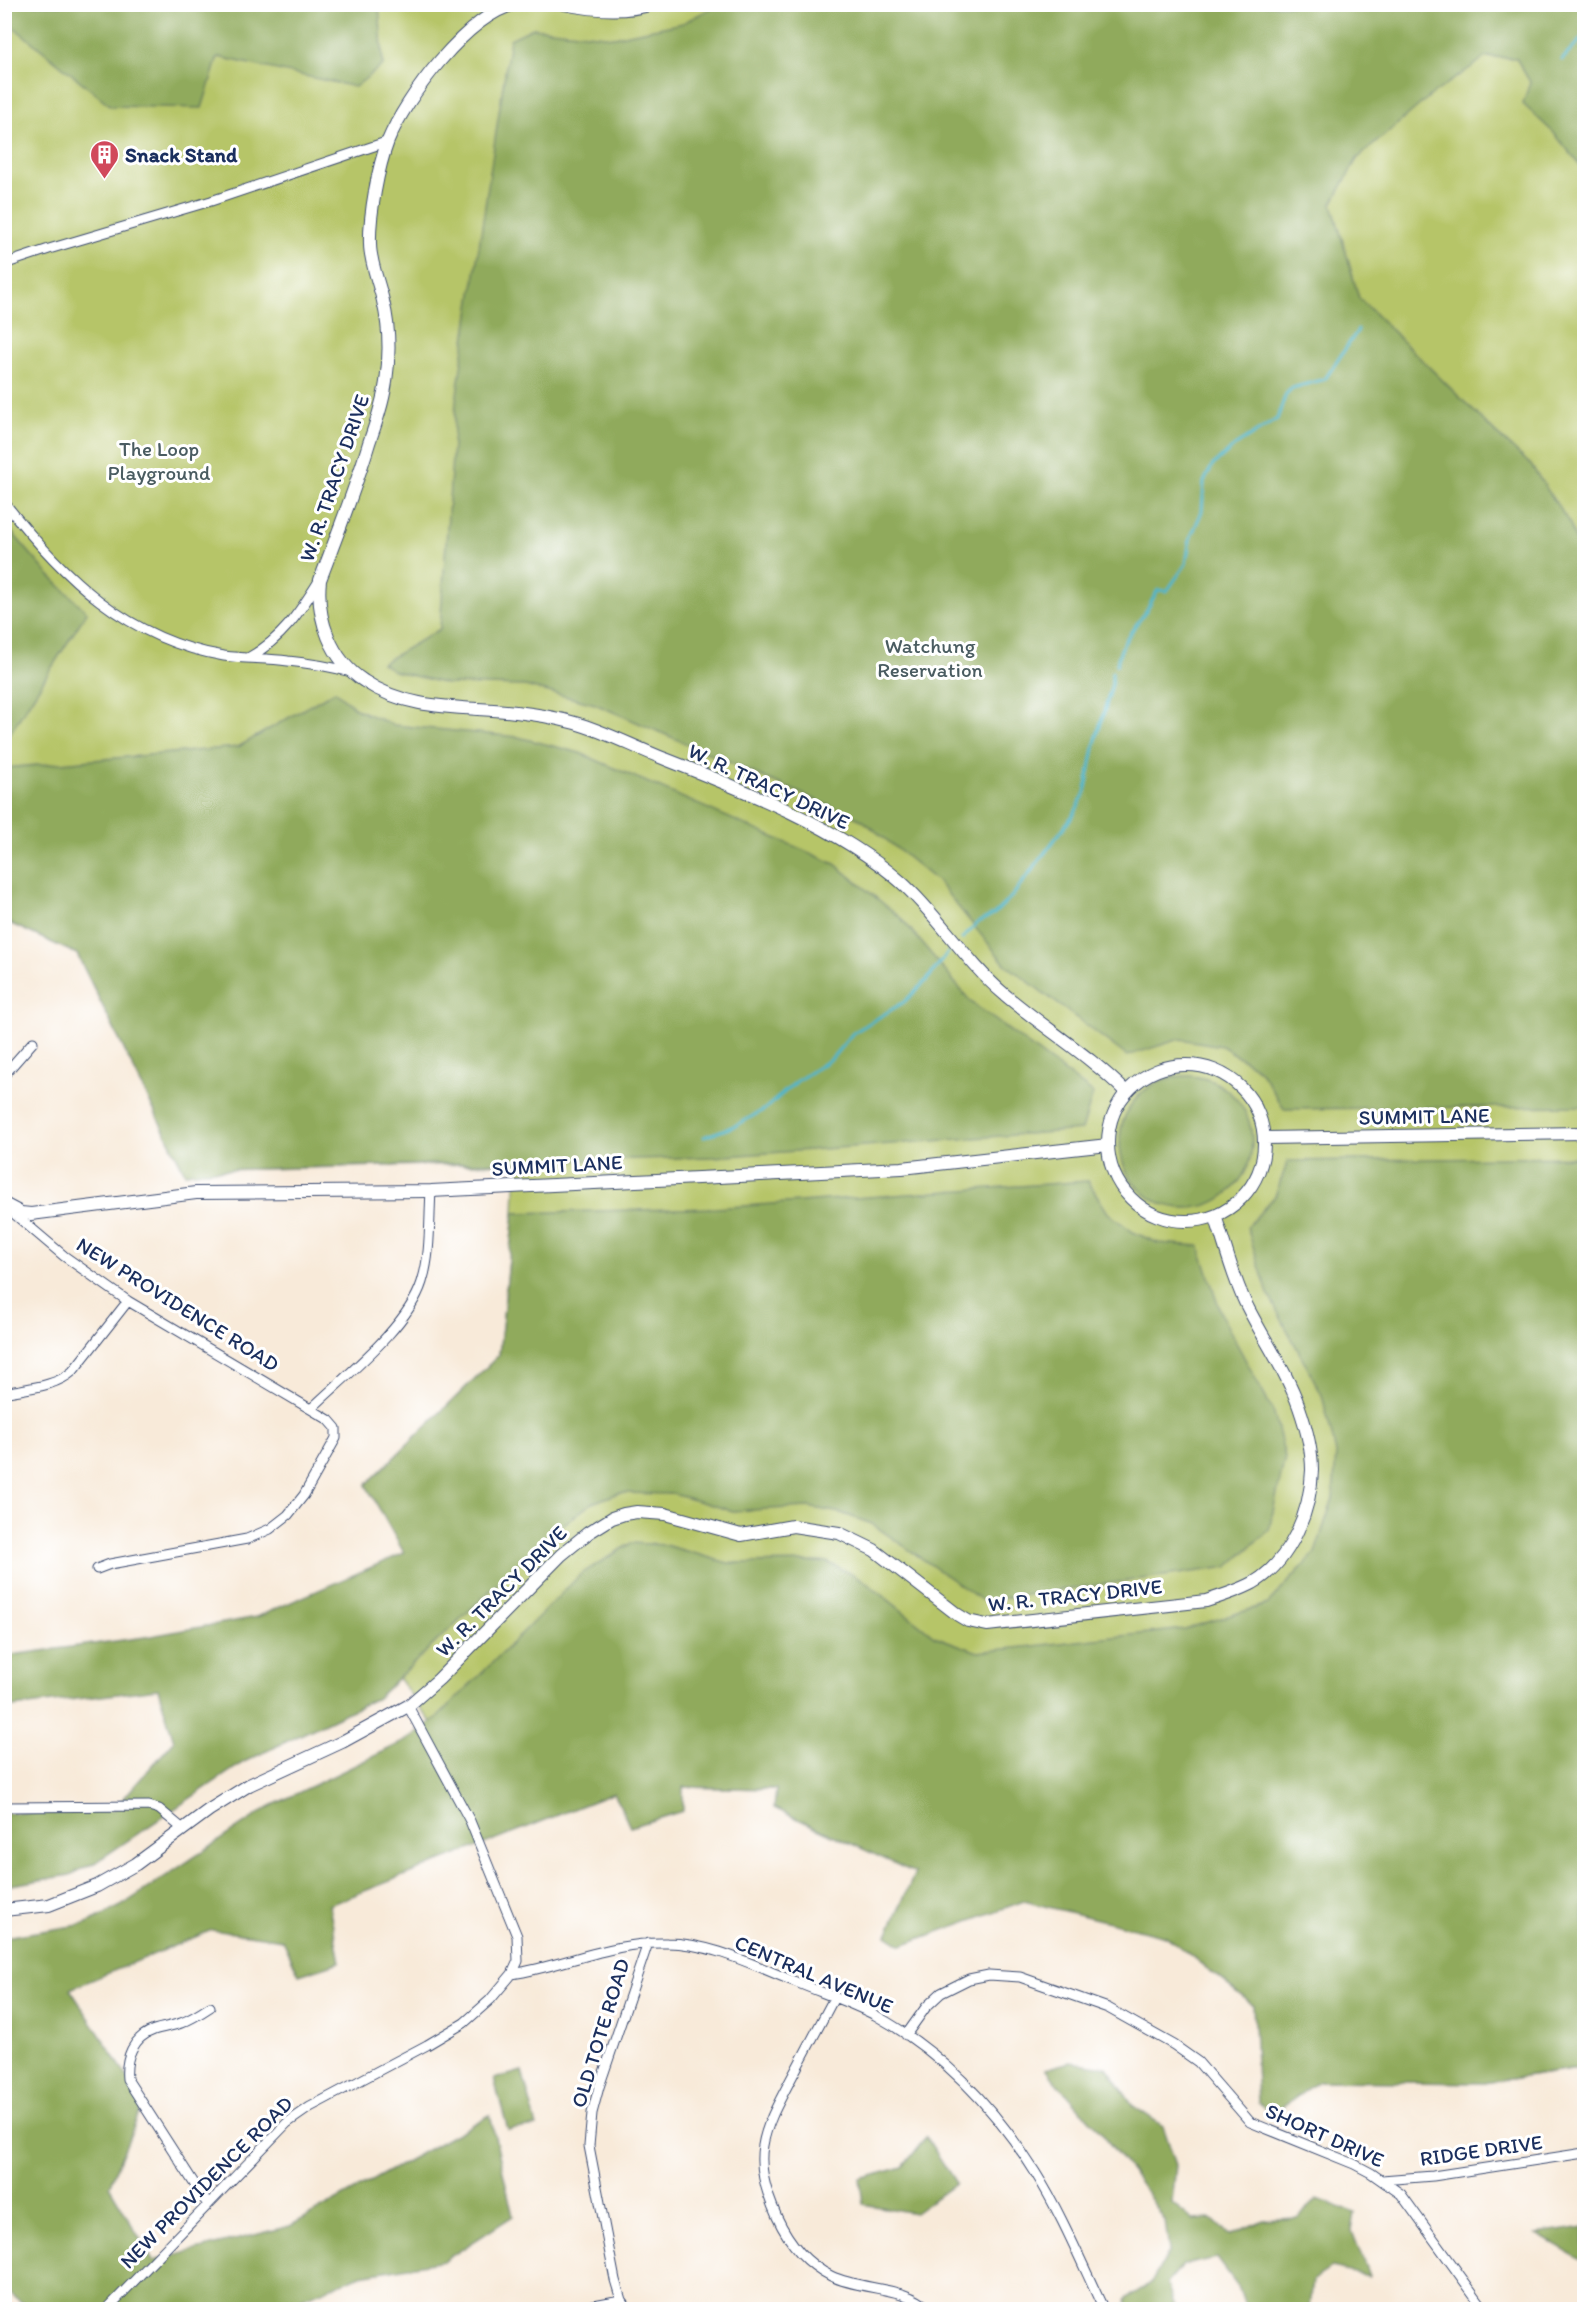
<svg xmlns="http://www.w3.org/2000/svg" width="1589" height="2314" font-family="Itim,sans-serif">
	<rect width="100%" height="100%" fill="#fff"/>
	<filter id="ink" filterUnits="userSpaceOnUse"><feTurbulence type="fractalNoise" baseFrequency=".0167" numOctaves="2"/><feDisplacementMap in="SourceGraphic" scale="12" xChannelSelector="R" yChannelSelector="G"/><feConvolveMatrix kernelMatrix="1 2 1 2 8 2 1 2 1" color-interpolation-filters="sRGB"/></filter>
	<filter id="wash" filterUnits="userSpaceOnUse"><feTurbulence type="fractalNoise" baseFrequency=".008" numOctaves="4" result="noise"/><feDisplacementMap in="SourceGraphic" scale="24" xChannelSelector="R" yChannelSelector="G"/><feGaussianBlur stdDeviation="1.35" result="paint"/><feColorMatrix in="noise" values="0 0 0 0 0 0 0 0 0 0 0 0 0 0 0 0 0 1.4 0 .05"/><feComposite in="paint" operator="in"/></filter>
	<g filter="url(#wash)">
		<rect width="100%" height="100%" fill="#f8ead9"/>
		<path fill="#b6c568" stroke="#687a63" stroke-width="1.5" d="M5,5H1584V2068L1484,2083L1253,2005L1166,1936L776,1789L683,1787L614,1793L488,1842L431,1722L398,1678L405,1553L366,1485L499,1355L514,1213L516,1163L214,1170L185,1173L77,954L5,921Z"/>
		<path fill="#90aa5c" stroke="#566c5d" stroke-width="1.5" d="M4,5H379L383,65L355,87L218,57L202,108L111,106L11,25H5Z
			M717,5H1584V170L1554,133L1523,104L1530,82L1516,58L1486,57L1430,96L1357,159L1332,204L1359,298L1498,435L1531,465L1570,524L1584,565V1106L1284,1109L1260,1070L1222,1046L1180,1039L1127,1056L1005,964L938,882L862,820L595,704L525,686L447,684L394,671L382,663L440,629L456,401L510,39L533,28L614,37L683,23Z
			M4,523L47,573L87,612L5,741Z
			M335,691L356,709L393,725L518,737L580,753L835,864L902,919L971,1002L1093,1093L1082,1130L713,1157L214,1170L185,1173L77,954L5,921V768L238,747Z
			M1120 1142a66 66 0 1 1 132 0a66 66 0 1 1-132 0Z
			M1584,1157V2068L1484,2083L1319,2081L1273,2114L1258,2103L1253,2005L1166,1936L1024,1901L902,1945L887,1935L915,1873L774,1808L776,1789L683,1787V1811L630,1827L614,1793L329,1905L340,1962L299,1975L283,1940L212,1930L70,1989L144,2102L109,2186L153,2261L290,2226L490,2115L513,2216L444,2261L361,2275L282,2307L281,2309H31L5,2290V1937L85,1924L121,1906L269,1807L405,1741L438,1717L581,1574L631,1543L665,1545L728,1563L827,1562L862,1579L934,1636L978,1652L1185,1629L1268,1604L1315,1553L1333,1498L1336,1453L1322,1395L1268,1294L1247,1227L1275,1196L1288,1161Z
			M1088,1181L1108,1213L1133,1232L1158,1243L1199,1246L1222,1316L1274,1413L1285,1457L1269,1530L1228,1567L983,1601L872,1524L841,1513L808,1507L733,1511L673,1494L619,1493L592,1503L548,1536L377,1698L244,1762L96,1862L70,1875L5,1886V1813L113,1810L174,1741L158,1689L5,1708V1656L145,1637L257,1617L404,1553L366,1485L499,1355L514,1213L716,1208Z
			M1070,2062L1107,2067L1132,2105L1163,2126L1176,2165L1172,2203L1193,2220L1212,2219L1229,2235L1264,2220L1297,2218L1318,2199L1355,2213L1352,2231L1369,2276L1331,2268L1313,2280L1310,2309H1246L1238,2286L1217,2258L1183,2265L1167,2284L1176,2309H1128L1126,2299L1151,2283L1169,2251L1165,2221L1141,2184L1102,2134L1045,2069Z
			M522,2071L537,2126L508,2130L494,2079Z
			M926,2137L956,2183L915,2213L863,2204L860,2179L903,2167Z
			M1584,2227V2261L1537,2234Z"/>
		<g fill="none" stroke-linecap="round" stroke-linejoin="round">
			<path stroke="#4eb6cc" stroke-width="3" d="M1562,60L1584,36
				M1117,665C1120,642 1134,629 1146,611C1151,604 1153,597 1158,590L1167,591L1186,564L1190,539L1202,511L1204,482L1212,466L1236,445L1277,419L1286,394L1292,388L1325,379L1358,330
				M962,939L977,923L994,914L1013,895L1074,814L1085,793L1095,743L1112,684V672
				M704,1137L737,1125L765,1109L797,1081L832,1058L853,1033L904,1002L927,980L948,952"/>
		</g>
	</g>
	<g filter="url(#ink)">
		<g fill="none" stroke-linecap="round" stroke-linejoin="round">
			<defs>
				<path id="minor" d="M4,264L49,249L211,201L389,141
					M4,502C62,576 127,640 224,656C246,659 267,658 288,661C310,663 331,667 352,672
					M248,658C282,639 299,613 319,581
					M4,1075L33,1042
					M12,1212L64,1256L128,1301L329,1420L336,1428V1438L304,1495L288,1515L270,1529L247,1539L110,1564L97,1569
					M4,1393C28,1388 55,1387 73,1371L128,1301
					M311,1409C345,1376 408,1327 422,1282C431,1254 429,1221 431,1191
					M4,1807L149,1806L159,1809L183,1829
					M512,1974C564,1966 614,1941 667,1943C711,1943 755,1966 796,1982C822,1993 850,2002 875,2015C942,2052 995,2108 1035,2172C1062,2215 1082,2264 1104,2310
					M834,1998C820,2024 807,2049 793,2075C763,2132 749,2154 777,2217C789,2243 805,2263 831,2276C862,2291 904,2285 930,2310
					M906,2035L926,2007L941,1993L969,1979L989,1975L1020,1977L1108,2008L1174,2045L1198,2062L1250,2122L1354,2164L1371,2173L1401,2194L1485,2310
					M1382,2180L1433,2176L1584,2153
					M208,2205L127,2079C125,2058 133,2037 154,2030C163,2027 173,2026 181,2023C192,2019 201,2013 210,2007
					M106,2310L287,2123L310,2107L427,2045L464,2023L490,2000L512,1974L518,1961L517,1936L470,1821L408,1706
					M567,2310L621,2300
					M628,2310L621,2300L615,2280L589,2146L592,2113L599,2087L648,1943"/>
				<path id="tertiary" d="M515,4C467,16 406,97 388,141C378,167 369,216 370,244C370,262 379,283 383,301C390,329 390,354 386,382C383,403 376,423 369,443C355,490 337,535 320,580C316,618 331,660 364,681C410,712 464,706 516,712C535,714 557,718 575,723C604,731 632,746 660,757C739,788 838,826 901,882C939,916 965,961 1004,994C1044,1028 1089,1055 1126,1092
					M564,4C593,10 624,13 652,4
					M1108 1143a78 78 0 1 1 156 0a78 78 0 1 1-156 0Z
					M1265,1138L1584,1133
					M4,1204L21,1213L31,1214L196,1193L431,1191L902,1168L1108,1145
					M4,1910L49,1905L97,1886L136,1864L209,1810L249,1785L342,1742L408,1706L439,1679L561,1555L588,1533L612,1518L624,1514L637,1512L665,1514L741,1535L793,1526L839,1533L874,1550L958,1615L968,1621L987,1625L1206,1601C1222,1596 1238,1591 1253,1583C1290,1562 1311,1511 1312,1470C1312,1449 1306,1427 1299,1407C1286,1370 1262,1337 1245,1302C1232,1275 1225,1244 1215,1216"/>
			</defs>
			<use href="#minor" stroke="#3c4b70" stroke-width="11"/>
			<use href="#tertiary" stroke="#3c4b70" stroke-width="14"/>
			<use href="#minor" stroke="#fff" stroke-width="9"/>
			<use href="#tertiary" stroke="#fff" stroke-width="12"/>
		</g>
	</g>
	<defs>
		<symbol id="building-pin" viewBox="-11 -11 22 30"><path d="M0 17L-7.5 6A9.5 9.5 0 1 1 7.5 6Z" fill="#d1495b" stroke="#fff"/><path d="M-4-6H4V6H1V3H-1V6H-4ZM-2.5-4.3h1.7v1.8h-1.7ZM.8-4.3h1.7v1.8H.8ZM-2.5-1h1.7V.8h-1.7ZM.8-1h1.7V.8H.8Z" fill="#fff"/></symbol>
	</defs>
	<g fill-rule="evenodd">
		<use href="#building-pin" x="88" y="138" width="33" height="45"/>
	</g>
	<g text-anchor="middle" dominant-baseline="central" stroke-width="6" stroke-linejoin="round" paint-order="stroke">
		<g font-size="21" font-weight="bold" fill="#1b2f5e" stroke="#fff" text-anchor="start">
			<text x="125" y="154">Snack Stand</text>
		</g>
		<g font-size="21" fill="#4a5c61" stroke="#fff">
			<text x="159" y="448">The Loop<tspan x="159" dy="24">Playground</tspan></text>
			<text x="930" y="645">Watchung<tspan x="930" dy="24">Reservation</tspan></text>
		</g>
		<g font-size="21" fill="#1b2f5e" stroke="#fff">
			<text transform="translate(334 478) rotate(-71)">W. R. TRACY DRIVE</text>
			<text transform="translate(769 786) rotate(25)">W. R. TRACY DRIVE</text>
			<text transform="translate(1424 1116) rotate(-1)">SUMMIT LANE</text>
			<text transform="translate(557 1165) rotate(-3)">SUMMIT LANE</text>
			<text transform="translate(178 1304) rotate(32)">NEW PROVIDENCE ROAD</text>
			<text transform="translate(501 1591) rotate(-45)">W. R. TRACY DRIVE</text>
			<text transform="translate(1075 1595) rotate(-6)">W. R. TRACY DRIVE</text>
			<text transform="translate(814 1974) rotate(23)">CENTRAL AVENUE</text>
			<text transform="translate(600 2033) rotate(-73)">OLD TOTE ROAD</text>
			<text transform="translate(1325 2135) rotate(24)">SHORT DRIVE</text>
			<text transform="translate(1481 2150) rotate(-8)">RIDGE DRIVE</text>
			<text transform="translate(206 2182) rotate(-45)">NEW PROVIDENCE ROAD</text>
		</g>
	</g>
	<rect width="1589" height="2314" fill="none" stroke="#fff" stroke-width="24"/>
</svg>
